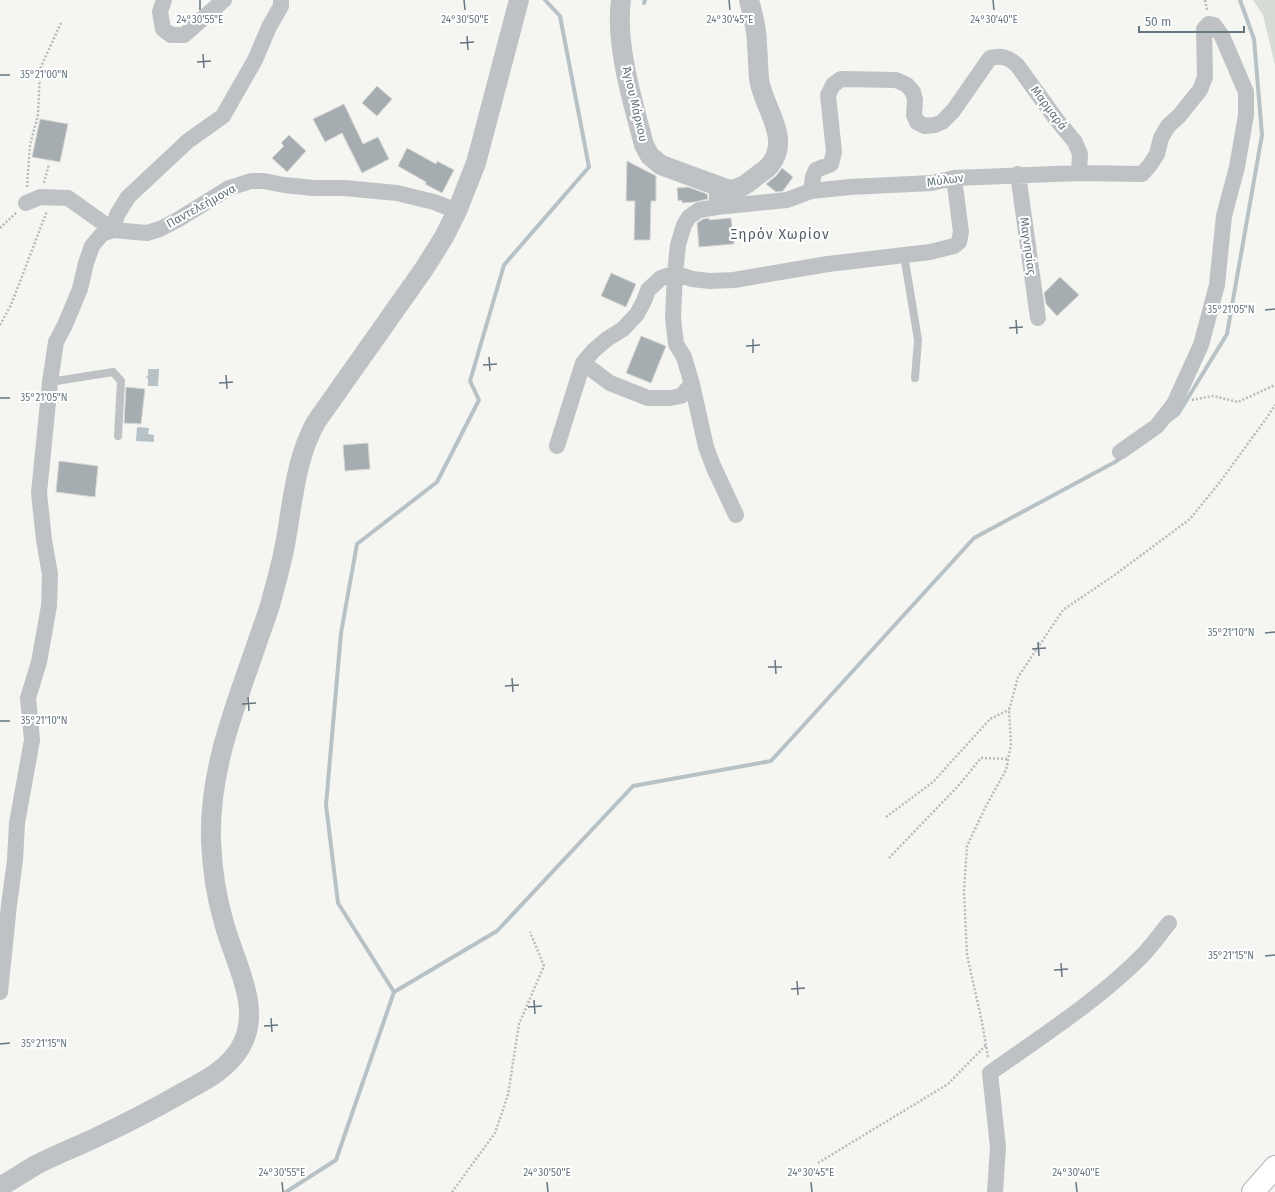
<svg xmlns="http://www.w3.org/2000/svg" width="1275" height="1192" font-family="'Fira Sans',sans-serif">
	<rect width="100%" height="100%" fill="#f5f5f1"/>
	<path fill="#d6dbd3" d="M1253,0H1275V65L1263,15Z"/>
	<path fill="#b7c2c6" d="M148,369H159L158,386H148V379L146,377L148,375Z
		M137,427L149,428L148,434L154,435V442L136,441Z"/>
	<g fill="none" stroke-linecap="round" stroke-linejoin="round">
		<path stroke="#b7c2c6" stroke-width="4" d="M644,3L645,0
			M1170,420L1178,414L1227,334L1262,135L1254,39L1240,0
			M394,992L338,903L326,805L341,633L357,544L437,482L479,400L470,381L504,265L589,167L560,16L545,0
			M286,1192L336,1160L394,992L497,931L633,786L771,761L974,538L1115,462L1122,457"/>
	</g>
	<path fill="#a5adb1" stroke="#d6d6d4" d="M377,86L392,99L377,116L362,103Z
		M344,104L363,144L378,137L389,159L362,173L342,133L325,142L313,119Z
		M40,119L68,124L60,162L32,157Z
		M289,135L306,151L287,172L272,158L284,146L281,143Z
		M407,148L436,164L437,161L454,170L442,193L425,184L426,182L398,166Z
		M627,161L656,176V201H651L650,240H634L635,201H626Z
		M782,168L793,177L783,191L776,192L766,184L776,176Z
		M688,187L707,194L708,199L694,202L682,203V200L678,201L677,188Z
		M709,218V220L731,218L734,244L699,247L697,223L703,219Z
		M611,273L636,284L626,307L601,296Z
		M1060,277L1079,295L1057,316L1046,304L1044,293Z
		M641,336L666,346L651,383L626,373Z
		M126,387L145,389L141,424L124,423Z
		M368,443L370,469L345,471L343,445Z
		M59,461L98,466L95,497L56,492Z"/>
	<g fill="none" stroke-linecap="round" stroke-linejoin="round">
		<defs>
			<path id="secondary" d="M1253,1192L1275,1167"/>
		</defs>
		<use href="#secondary" stroke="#b1b6b9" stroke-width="24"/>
		<path stroke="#b8bbbd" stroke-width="2.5" stroke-dasharray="2 2" stroke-linecap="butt" d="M1205,0L1207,10
			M44,183L49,164
			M27,187L30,145L38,115L40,69L61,23
			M0,228L16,213
			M0,325L11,305L47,211
			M1192,400L1213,396L1238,402L1275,385
			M886,817L933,782L990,719L1009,710
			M889,858L960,784L981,758L1008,759
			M988,1057L982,1022L967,955L964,891L967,846L986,806L1006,770L1011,744L1009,710L1018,677L1063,610L1116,574L1190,519L1220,482L1268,416L1275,405
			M818,1163L948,1084L986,1045
			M452,1192L495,1133L508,1095L519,1024L544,966L530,932"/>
		<path stroke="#bec2c5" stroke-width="8" d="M904,255L918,340L915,378
			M50,382L113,372L121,381L118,436"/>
		<path stroke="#bec2c5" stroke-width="16" d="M164,0L160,12L163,29L171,35H184L224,0
			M1018,174L1038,318
			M717,187V207L787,200L811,191L850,187L932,183L954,178L1079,173L1142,174L1150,165L1157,154L1161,138L1168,126L1179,116L1200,90L1205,77L1204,29L1209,24L1214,25L1222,36L1246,92V115L1237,167L1224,216L1217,285L1201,345L1174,404L1157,426L1120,452
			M811,191L813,177L816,170L831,164L834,152L828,95L833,85L841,79L896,80L907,85L913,92L915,100L914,115L917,122L925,126L935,125L942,122L953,111L990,58C1001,55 1008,57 1017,65L1056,119L1075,142L1080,154L1079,173
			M26,203L40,197L68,198L113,230L147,233L160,229L179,219L229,188L251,181H264L284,185L314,188H344L397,193L434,202L457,211
			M583,363L610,383L648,398H670L681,396L692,384L684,357L676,344L673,318L675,273L678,245L684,225L689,217L699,210L717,207
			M692,384L706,447L714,468L736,515
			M557,446L583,363L593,351L607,339L623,329L637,314L644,301L648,290L661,278L675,273L692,279L710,281L734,280L828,264L930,252L954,246L959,242L961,232L954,178
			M0,992L9,905L15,860L17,823L32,740L28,698L39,662L49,606L50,574L44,540L39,493L50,382L56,342L65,325L80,289L86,263L92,246L102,234L113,230L117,215L128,197L188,141L223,116L255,60L269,27L281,6V0
			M995,1192L998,1147L990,1073C1042,1036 1097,1001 1142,956C1152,946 1160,934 1169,923"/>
		<path stroke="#bec2c5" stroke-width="20" d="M621,0C615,45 633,102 644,145L650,156L661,165L729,190C744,188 747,183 758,175C762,172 767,169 770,165C792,138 763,108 759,79C758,67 758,56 757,45C757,30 753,15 749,0
			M0,1187C12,1180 24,1172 36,1165C55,1155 76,1147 95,1138C125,1124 154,1109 182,1093C204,1081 227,1070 240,1048C264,1009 234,962 224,923C216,896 212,868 211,840C209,771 234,710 256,646C261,630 268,614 272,598C277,578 283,559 286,539C293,499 296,458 316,422L424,269L444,237L457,211L476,163L519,0"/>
		<use href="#secondary" stroke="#fff" stroke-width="22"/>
	</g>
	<path fill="none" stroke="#667680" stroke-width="1.5" d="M200,0V10M464,0L465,10M729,0L730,10M993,0L994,10M467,36L468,50M460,43L474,42M203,54L204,68M197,62L211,61M0,75H10M1265,310L1275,309M1016,320L1017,334M1009,328L1023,327M753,339V353M746,346L760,345M489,357L490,371M483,365L497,364M226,375L227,389M219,383L233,382M0,398H10M1265,633L1275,632M1038,642L1039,656M1032,649L1046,648M775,660L776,674M768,667H782M512,678L513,692M505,686L519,685M248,697L249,711M242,704L256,703M0,721H10M1265,956L1275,955M1061,963L1062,977M1054,970L1068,969M797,981L798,995M791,989L805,988M534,1000L535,1014M528,1007L542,1006M271,1018L272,1032M264,1026L278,1025M0,1044L10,1043M282,1182L283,1192M547,1182L548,1192M811,1182L812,1192M1076,1182L1077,1192"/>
	<g text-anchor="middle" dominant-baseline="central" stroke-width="4" stroke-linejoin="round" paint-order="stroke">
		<g font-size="12" fill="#667680" stroke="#fff">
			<text transform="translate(635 104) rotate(77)">Άγιου Μάρκου</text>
			<text transform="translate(1049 108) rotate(53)">Μαρμαρά</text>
			<text transform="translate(945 180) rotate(-8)">Μύλων</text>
			<text transform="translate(201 206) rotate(-29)">Παντελεήμονα</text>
			<text transform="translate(1028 246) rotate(82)">Μαγνησίας</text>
		</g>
		<g font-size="14" letter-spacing="1" fill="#535e66" stroke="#fff">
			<text x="780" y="234">Ξηρόν Χωρίον</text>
		</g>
	</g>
	<g font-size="10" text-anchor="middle" fill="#667680" stroke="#fff" stroke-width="4" stroke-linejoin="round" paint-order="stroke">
		<text x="200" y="23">24°30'55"E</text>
		<text x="465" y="23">24°30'50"E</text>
		<text x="730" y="23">24°30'45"E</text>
		<text x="994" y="23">24°30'40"E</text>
		<text x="44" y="78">35°21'00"N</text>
		<text x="1231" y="313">35°21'05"N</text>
		<text x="44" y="401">35°21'05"N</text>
		<text x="1231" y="636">35°21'10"N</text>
		<text x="44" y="724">35°21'10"N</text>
		<text x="1231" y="959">35°21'15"N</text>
		<text x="44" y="1047">35°21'15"N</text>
		<text x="282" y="1176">24°30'55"E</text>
		<text x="547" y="1176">24°30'50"E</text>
		<text x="811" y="1176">24°30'45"E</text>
		<text x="1076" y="1176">24°30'40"E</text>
	</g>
	<path d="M1139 26v6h105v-6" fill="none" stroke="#667680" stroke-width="2"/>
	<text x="1145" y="26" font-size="12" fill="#667680" stroke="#ffffff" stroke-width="3" paint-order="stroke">50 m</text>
</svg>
